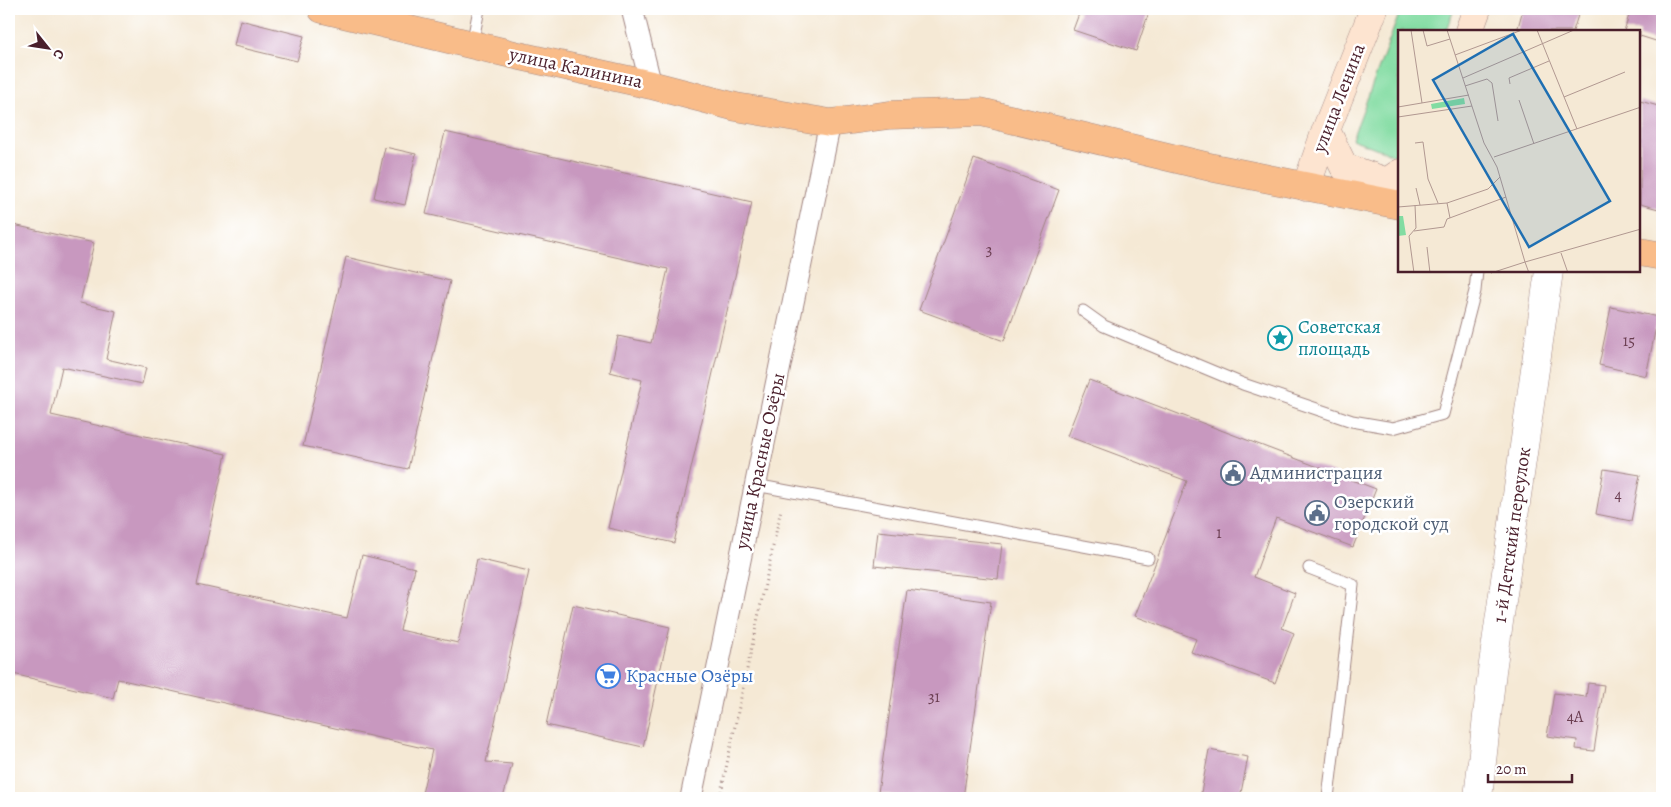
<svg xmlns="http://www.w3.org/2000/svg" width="1671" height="807" font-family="Alegreya,serif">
	<rect width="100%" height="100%" fill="#fff"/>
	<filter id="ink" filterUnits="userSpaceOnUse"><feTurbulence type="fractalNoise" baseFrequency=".02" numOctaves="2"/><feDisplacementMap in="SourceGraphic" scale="10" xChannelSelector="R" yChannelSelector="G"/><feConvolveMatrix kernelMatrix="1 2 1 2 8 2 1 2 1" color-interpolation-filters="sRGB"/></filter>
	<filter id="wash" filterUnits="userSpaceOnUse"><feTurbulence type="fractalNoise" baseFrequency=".0096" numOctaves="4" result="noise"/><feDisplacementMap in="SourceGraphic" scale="20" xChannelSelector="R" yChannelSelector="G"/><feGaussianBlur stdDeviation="1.12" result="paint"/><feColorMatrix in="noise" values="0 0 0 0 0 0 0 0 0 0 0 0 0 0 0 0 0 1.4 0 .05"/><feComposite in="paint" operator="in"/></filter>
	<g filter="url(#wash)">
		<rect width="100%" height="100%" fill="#f5e9d5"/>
		<path fill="#82dca2" stroke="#667e66" d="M1401,9H1454L1446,31H1400L1399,157L1352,139Z"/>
		<g id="blocks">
			<path fill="#c898bf" d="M1074,9H1150L1136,51L1073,30L1080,11Z
				M1523,9H1580L1573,31H1517Z
				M1631,9H1662V43L1640,36V31H1624Z
				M240,20L304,36L297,61L234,46Z
				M1640,101L1662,107V210L1640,204Z
				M445,132L752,202L674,543L608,528L642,380L610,372L618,336L651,343L668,269L426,214Z
				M385,147L416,154L405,205L374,198Z
				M974,159L1059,190L1004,341L919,310Z
				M9,224L94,243L80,303L116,311L106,359L146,368L142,384L62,367L51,415L226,454L197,585L347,618L362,555L415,568L400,630L458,643L477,559L529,571L486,762L512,764L503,798H421L432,750L118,679L113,698L9,673Z
				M346,257L450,281L408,469L303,446Z
				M1611,307L1658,317L1646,376L1599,365Z
				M1089,380L1376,489L1353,547L1276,518L1254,577L1295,593L1282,628L1294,633L1275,683L1191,652L1196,639L1135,616L1187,481L1067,436Z
				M1604,469L1640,475L1631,521L1596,514Z
				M878,531L1002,544L998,579L874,566Z
				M907,590L991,602L963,798H915L878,793Z
				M573,605L670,627L643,747L546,725Z
				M1588,683L1604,685L1594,751L1576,749L1577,740L1547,736L1554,693L1586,697Z
				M1209,750L1248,757L1240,798H1200Z"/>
		</g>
	</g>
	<g filter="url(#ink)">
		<use href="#blocks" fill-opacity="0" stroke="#a08480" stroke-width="1"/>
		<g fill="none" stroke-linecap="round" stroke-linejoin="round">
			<defs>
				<path id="service" d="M472,45L479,9
					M1083,311L1104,326L1243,384L1352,421L1393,428L1443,414L1475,291L1477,271
					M755,485L1148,558
					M1309,568L1353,585L1328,798"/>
				<path id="minor" d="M632,9L651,85
					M691,798L830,123"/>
				<path id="tertiary" d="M1478,798L1492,671L1549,271"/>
				<path id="secondary" d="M1469,31L1477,9
					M1326,130L1344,167L1387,182L1400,173
					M1306,187L1326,130L1374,9"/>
				<path id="primary" d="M322,9L515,55L651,85L736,107L830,123L889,115L981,112L1214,168L1400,205
					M1640,252L1662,256"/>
			</defs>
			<use href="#service" stroke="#a08480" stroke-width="13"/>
			<use href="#minor" stroke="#a08480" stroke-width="23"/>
			<use href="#tertiary" stroke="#a08480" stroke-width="29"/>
			<use href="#secondary" stroke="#a08480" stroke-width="29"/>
			<use href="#primary" stroke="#a08480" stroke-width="29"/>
			<path stroke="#a08480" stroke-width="3" stroke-dasharray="1 4" stroke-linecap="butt" d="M760,798L721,792L781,509"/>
			<use href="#service" stroke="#fff" stroke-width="11"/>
			<use href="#minor" stroke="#fff" stroke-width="21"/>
			<use href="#tertiary" stroke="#fff" stroke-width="28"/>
			<use href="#secondary" stroke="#fde4d0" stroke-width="28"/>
			<use href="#primary" stroke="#f9bc89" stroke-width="28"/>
		</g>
	</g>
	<defs>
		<symbol id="sight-ring" viewBox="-11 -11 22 22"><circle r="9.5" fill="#fff" stroke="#0f9aa8" stroke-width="1.5"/><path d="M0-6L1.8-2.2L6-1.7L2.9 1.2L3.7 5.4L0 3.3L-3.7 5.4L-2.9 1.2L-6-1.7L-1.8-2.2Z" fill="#0f9aa8"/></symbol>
		<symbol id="civic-ring" viewBox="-11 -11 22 22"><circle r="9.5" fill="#fff" stroke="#5c6f8a" stroke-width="1.5"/><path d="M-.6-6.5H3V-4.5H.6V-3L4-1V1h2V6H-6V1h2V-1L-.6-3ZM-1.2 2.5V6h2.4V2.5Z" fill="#5c6f8a"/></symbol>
		<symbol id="supermarket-ring" viewBox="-11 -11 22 22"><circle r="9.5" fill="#fff" stroke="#3f7fe0" stroke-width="1.5"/><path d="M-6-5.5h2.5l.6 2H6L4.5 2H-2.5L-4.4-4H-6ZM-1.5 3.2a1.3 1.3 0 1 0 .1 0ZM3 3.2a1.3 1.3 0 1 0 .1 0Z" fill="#3f7fe0"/></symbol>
	</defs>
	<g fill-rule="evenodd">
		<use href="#sight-ring" x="1266" y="324" width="28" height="28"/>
		<use href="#civic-ring" x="1219" y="459" width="28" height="28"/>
		<use href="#civic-ring" x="1303" y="499" width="28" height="28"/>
		<use href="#supermarket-ring" x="594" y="662" width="28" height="28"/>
	</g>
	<g text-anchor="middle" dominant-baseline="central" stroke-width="5" stroke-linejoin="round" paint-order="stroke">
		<g font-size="16" fill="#6a3d50">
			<text x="989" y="250">3</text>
			<text x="1629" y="341">15</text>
			<text x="1618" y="495">4</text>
			<text x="1219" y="533">1</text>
			<text x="934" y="697">31</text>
			<text x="1575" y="717">4А</text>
		</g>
		<g font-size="19" fill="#4a1f2b" stroke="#fff">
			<text transform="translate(576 68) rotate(12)">улица Калинина</text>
			<text transform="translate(1339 98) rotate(-69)">улица Ленина</text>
			<text transform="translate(760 461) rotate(-78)">улица Красные Озёры</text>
			<text transform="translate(1512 535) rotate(-82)">1-й Детский переулок</text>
		</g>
		<g font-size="19" fill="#0d838f" stroke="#fff" text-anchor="start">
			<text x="1298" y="327">Советская<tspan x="1298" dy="22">площадь</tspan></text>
		</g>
		<g font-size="19" fill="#4e5e75" stroke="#fff" text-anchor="start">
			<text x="1250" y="473">Администрация</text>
			<text x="1334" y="502">Озерский<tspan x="1334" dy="22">городской суд</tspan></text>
		</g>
		<g font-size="19" fill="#366cbe" stroke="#fff" text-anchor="start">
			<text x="626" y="676">Красные Озёры</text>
		</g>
	</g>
	<g transform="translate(1398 30)">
		<rect width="242" height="242" fill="#f5e9d5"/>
		<path d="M66,68L67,74L34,79L33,74ZM0,186H5L8,205L0,206Z" fill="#82dca2"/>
		<path fill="none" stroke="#b19891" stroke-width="1" d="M13,0L24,73M25,0L29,16L52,9M49,0L86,113L99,137L127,232L93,243M139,0L179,99M57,25L124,0M65,48L176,0M112,54L111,48L151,31M67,56L89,49L94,53L100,91M166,67L227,42M121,70L136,114M0,77L71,65M0,87L74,76M17,113L25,112L30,149L40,173M96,127L243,77M18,158L22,175M49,173L52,188M0,177L49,173L90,159L102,147M16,201L46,197L49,189L108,167M29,217L32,243M163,223L170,243M16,243L11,206L18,198L17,175M131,243L127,232L243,199"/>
		<path fill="#1f6fb2" fill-opacity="0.15" stroke="#1f6fb2" stroke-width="2.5" d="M115,4L212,171L131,217L35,50Z"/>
		<rect width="242" height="242" fill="none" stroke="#4a1f2b" stroke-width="2.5"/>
	</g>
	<rect width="1671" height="807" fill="none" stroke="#fff" stroke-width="30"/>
	<g transform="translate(48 48) rotate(120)" stroke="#ffffff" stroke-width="4" paint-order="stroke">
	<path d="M0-4L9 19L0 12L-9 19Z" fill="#4a1f2b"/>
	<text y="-8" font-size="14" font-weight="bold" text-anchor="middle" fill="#4a1f2b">С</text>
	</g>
	<path d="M1488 774v8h84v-8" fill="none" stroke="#4a1f2b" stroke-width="2.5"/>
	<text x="1496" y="774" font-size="15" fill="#4a1f2b" stroke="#ffffff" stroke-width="4" paint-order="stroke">20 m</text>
</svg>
